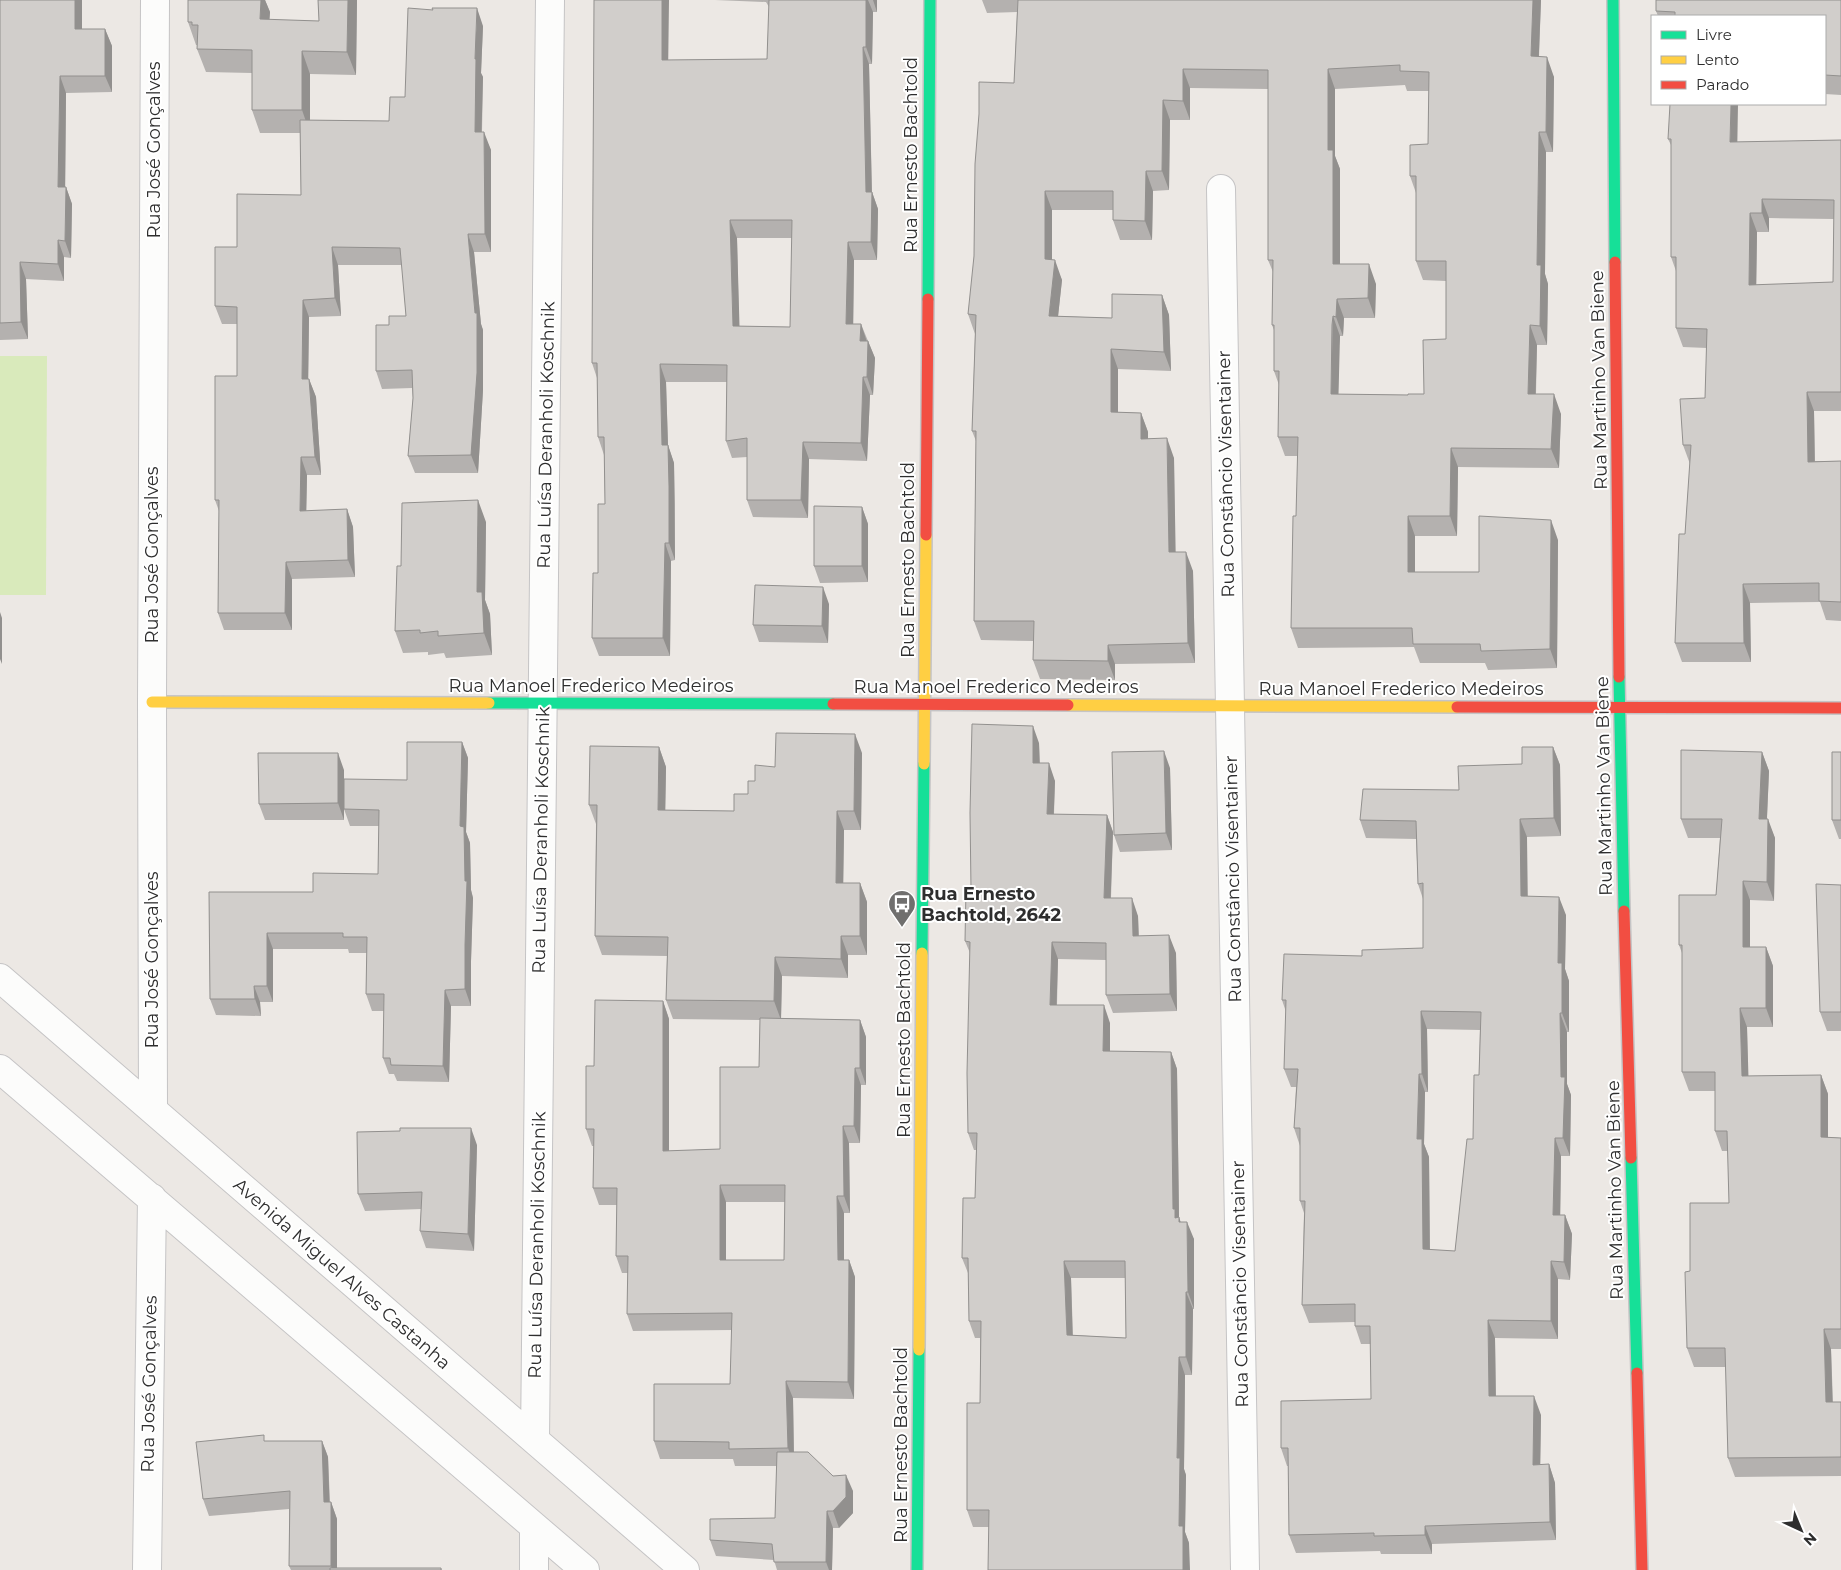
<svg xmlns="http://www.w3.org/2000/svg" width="1841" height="1570" font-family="Montserrat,sans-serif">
	<rect width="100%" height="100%" fill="#ece8e4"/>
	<path fill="#d9eabb" d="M0,356H47L46,595H0Z"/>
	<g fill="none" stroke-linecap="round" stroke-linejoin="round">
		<defs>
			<path id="street" d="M1221,189L1245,1570
				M0,978L685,1570
				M0,1069L585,1570
				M153,1110L152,702L155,0
				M535,1440L550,0
				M147,1570L152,1198
				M534,1570V1527"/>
			<path id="fast" d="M1613,0L1615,262
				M928,299L930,0
				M1619,677L1624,911
				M489,703L833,704
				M922,953L924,764
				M1631,1158L1637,1373
				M917,1570L919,1350"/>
			<path id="slow" d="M152,702L489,703
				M1068,705L1457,707
				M924,764L926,535
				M919,1350L922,953"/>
			<path id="jam" d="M1615,262L1619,677
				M926,535L928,299
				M833,704L1068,705
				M1457,707L1841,708
				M1624,911L1631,1158
				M1637,1373L1642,1570"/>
		</defs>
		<use href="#street" stroke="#c5c4c5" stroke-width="30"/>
		<use href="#fast" stroke="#c5c4c5" stroke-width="14"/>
		<use href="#slow" stroke="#c5c4c5" stroke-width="14"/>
		<use href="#jam" stroke="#c5c4c5" stroke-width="14"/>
		<use href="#street" stroke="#fcfcfb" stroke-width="28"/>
		<use href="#fast" stroke="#16e098" stroke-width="11"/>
		<use href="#slow" stroke="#ffcf43" stroke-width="11"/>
		<use href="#jam" stroke="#f24e42" stroke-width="11"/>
	</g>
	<path fill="#b4b1af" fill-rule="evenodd" d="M0,0L82,29H105L112,46V92L66,93L65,187H66L72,204L71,258L64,257V281L26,279L28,339L0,340Z
		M188,0H265L270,12L269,20L319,21L318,0H357L356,75L310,74V120L389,121L405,97L483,26L481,73L483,77L482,132L491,150V252H474L481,324L483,330V390L478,473H415L408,456L413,398L412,388L382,389L376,371L389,325L406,316L402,265H338L341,316L309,317L308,379H309L316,397L321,475H307L306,511L347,509L353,527L355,577L292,579V630H224L218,613L219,511L215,500L237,376V324H222L215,306L237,247L301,195L300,133H260L252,110V73L206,72L197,49V45H196L188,22Z
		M715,0H877V12H873L872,64H869L872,192L878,209L877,260H854L853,324H861L875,358L873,395H870L867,461L809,459L808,518L753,517L747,500V457L732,458L726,441L727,382H666L668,445L674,463L675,504V560L671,561L670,656H599L592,638L605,504L604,455L598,437L597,378L592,363L668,60L767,59L769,7L766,2ZM737,238H792L790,327L739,326Z
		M982,0H1541L1539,57L1554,77L1553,152H1546L1545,274L1548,284L1547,345H1537L1536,394L1561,414L1559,468L1458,467L1457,536H1415V572H1479L1558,540L1557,668L1488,670L1485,663H1420L1414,647L1298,648L1291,628L1296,516L1298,456H1285L1278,437L1279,385L1274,371V330L1272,325L1273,272L1268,260V89L1190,88V120H1170L1169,190L1153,191L1152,240H1120L1113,220V210H1052V260L1062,280L1058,316L1112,318L1162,295L1169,315L1171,371L1118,369V412L1141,413L1148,432V439L1174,458L1175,552L1193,571L1195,663L1115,664V680L1040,679L1033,660V641L981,640L974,621L976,441L972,431L975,334L968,314L1014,83L1017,12L987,13ZM1405,85L1407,91H1429L1428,144L1410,176L1416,193V261L1423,280L1446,281V339L1424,394L1408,395L1338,394L1339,345L1340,336H1343L1344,318H1375L1376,284L1340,264V169L1335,156V89Z
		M1841,0V95L1825,94V16H1658L1656,11Z
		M1668,139L1737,142L1841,140V411H1814L1815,461H1841V621L1826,620L1820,602L1750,603L1751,662H1682L1675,643L1685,534L1690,464L1683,445L1705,398L1707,348L1683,347L1676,328V271L1671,257V145ZM1769,218L1834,219L1833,282L1756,285L1757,232H1769Z
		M862,507L868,524V582L820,583L814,566Z
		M486,522L485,600L490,614L492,655L446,658L444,653L428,655V652L403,653L395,631L401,566Z
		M829,604L828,643L759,642L753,625Z
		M462,742L468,758L466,832L470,843L471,890L473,898L471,961V1006H451L449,1082L397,1081L394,1074H389L383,1058L384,1011H372L366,994L367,953H349L348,949H273V1002H260L261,1016L216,1015L210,999L209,892H313L378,874L379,826H350L344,809L407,780Z
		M1039,743L1040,763L1055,781L1054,814L1107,815L1113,832L1111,898L1138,916L1139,936L1176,953L1177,1011L1113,1013L1106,995V960L1058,959L1057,1005L1110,1023V1051L1171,1052L1177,1069L1179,1217L1180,1222L1194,1239V1309H1193L1192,1375H1185L1184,1469L1186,1475L1185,1532L1189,1543L989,1527H973L967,1510L980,1403V1338H975L969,1321L968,1273L962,1258L975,1198L976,1150H974L968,1133L970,953L965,941L971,889ZM1071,1278H1125L1126,1338L1073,1335Z
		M659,747L666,767L665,810L734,811L748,794L755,781L775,767L862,753L861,830H844L843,883H860L867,902V955H848V978L782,976L781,1018L860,1020L866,1037V1085H861L860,1143H849L850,1213H844V1260H849L855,1277L854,1399L793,1398L794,1452L833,1476L853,1491V1513L839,1528H833L832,1570H777L774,1560L716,1556L710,1540L775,1518L777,1466H735L733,1459H660L654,1441L730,1384L732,1330L633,1331L627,1314L628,1273H622L616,1256L617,1205H599L593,1188L594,1146H592L586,1129L594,1066L663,1001L669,1019V1151L720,1149L759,1067L760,1020L673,1019L666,1000L667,956L602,955L595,936L596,824L589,805ZM726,1202H785L784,1260H726Z
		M1553,747L1560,765L1561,836L1527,837V896L1566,915L1565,969L1569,981V1032H1567V1084L1571,1095L1570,1156H1561L1560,1215H1565L1572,1234L1570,1280L1558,1279V1339L1495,1338L1496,1396L1541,1415L1540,1465L1549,1464L1555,1483L1556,1540L1432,1544V1554H1381L1380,1551L1296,1553L1289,1535L1288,1466H1287L1281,1448L1371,1399V1344H1361L1355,1326V1322L1309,1323L1302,1305L1304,1213L1300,1201V1146L1294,1128L1296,1087H1291L1284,1069L1286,1012L1282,1000L1362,956L1423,948V899L1418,884L1416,839L1366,838L1360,820L1459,790L1522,764ZM1427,1029L1480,1030L1479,1075L1473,1139L1455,1251L1430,1250L1429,1157L1424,1144L1425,1092H1428Z
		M1762,752L1769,771L1767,819L1775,838L1774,901L1750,900V947H1766L1773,966V1027H1747L1748,1076L1821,1075L1828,1094V1137L1841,1138V1349H1831L1833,1402H1841V1476L1735,1477L1728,1458L1726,1367H1694L1687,1348L1690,1271L1729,1203L1728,1151H1722L1715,1131V1091H1689L1682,1072V953L1679,945L1716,895L1720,838H1688L1681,819Z
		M1841,752V839H1839L1832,820Z
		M1170,768L1172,850L1120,852L1114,835Z
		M344,770V820H265L259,804Z
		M1841,885V1031H1827L1820,1012Z
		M477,1145L474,1251L426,1248L420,1231L421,1209L365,1211L358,1194Z
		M266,1441H322L328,1457L330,1502H331L337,1519V1568H441L442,1570H291L289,1566V1509L209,1516L203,1499Z"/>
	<path fill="#92908e" d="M75,0H82V46L75,29Z
		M261,0H265L270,12L268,42L260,19Z
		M348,0H357L356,75L347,52Z
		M662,0H669L668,77L662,60Z
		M866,0H868L873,12L872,64L866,47Z
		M873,0H877V12Z
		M1533,0H1541L1538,76L1531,56Z
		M477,8L483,26L481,73L483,77L481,150L475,132V59Z
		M105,29L112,46V92L105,76Z
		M863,47L869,64L872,200V192L878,209L877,260L871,242L866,192Z
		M302,51L310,74V133L302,110Z
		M1547,57L1554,77L1553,152L1546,132Z
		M1183,69L1190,88V120L1183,101Z
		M1328,69L1335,89V156L1340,169V284L1333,264L1328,150Z
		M60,76L66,93L65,204L58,187Z
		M1163,100L1170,120L1169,190L1162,171Z
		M1731,104H1738L1737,161L1730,142Z
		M484,132L491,150V252L485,234Z
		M1539,132L1546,152L1545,274L1548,284L1547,345L1540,326L1537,265Z
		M1146,171L1153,191L1152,240L1145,221Z
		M66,187L72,204L71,258L65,241Z
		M1045,191L1052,210V279L1045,259Z
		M1762,199L1769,218V232L1762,213Z
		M1750,213L1757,232L1756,305L1749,285Z
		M730,220L737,238L740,344L733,326Z
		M468,234L474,252L481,324L483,330V390L478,473L471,455L475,313Z
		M58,240L64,257V281L58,264Z
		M848,242L854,260L853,341L846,324Z
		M332,247L338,265L341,316L335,298Z
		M1055,260L1062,280L1056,335L1049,316Z
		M20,262L26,279L28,339L21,322Z
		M1369,264L1376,284L1375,318L1368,298Z
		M1162,295L1169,315L1171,371L1164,352Z
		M1337,299L1344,318L1343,336L1336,317Z
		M303,300L309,317L308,396L302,379Z
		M1333,316L1340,336L1338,413L1331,394Z
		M861,324L867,342L860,341Z
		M1530,325L1537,345L1535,414L1528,394Z
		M868,341L875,358L873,395L867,377Z
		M1111,349L1118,369V432L1111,412Z
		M660,364L666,382L668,446V445L674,463L675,560L669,543L662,445Z
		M863,377L870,395L867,461L861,443Z
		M309,379L316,397L321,475L315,457Z
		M1807,392L1814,411L1815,481L1808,462Z
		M1554,394L1561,414L1559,468L1551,449Z
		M1141,413L1148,432V458L1141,439Z
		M1167,438L1174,458L1176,572L1169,552Z
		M803,442L809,459L808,518L801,500Z
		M1451,448L1458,467L1457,536L1450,516Z
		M301,457L307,475L306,529L300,511Z
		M478,500L486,522L485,600L490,614L492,655L484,633L477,592Z
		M862,507L868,524V582L862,566Z
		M347,509L353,527L355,577L348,560Z
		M1408,516L1415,536V591L1408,572Z
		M1551,520L1558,540L1557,668L1550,649Z
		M665,543L671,561L670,656L663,638Z
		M1186,552L1193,571L1195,663L1188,643Z
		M286,562L292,579V630L285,613Z
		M1743,584L1750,603L1751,662L1744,643Z
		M823,587L829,604L828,643L822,626Z
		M0,612L2,618V664L0,659Z
		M1108,645L1115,664V680L1108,661Z
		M1033,726L1039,743L1040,780L1033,763Z
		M855,734L862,753L861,830L854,811Z
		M462,742L468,758L466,832L470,843L471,890L473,898L471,961V1006L465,989V881L460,826Z
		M659,747L666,767L665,829L658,810Z
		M1553,747L1560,765L1561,836L1554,818Z
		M1164,751L1170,768L1172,850L1166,833Z
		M1762,752L1769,771L1766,838L1759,819Z
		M338,753L344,770V820L338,803Z
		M1049,763L1055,781L1053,832L1047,814Z
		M837,811L844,830L843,902L836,883Z
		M1107,815L1113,832L1110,915L1104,898Z
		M1520,819L1527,837L1528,914L1521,896Z
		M1768,819L1775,838L1774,901L1767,882Z
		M1743,881L1750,900V966L1743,947Z
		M860,883L867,902V955L860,936Z
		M1559,897L1566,915L1565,969L1569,981V1032L1562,1013L1558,963Z
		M1132,898L1138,916L1139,953L1133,936Z
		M267,933L273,949V1002L267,986Z
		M1169,935L1176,953L1177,1011L1170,994Z
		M841,936L848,955V978L841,959Z
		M1052,942L1058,959L1056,1022L1050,1005Z
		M1766,947L1773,966V1027L1766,1008Z
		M775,957L782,976L781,1020L774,1001Z
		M254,986L260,1002L261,1016L255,999Z
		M445,990L451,1006L449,1082L443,1066Z
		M663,1001L669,1019V1168L663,1151Z
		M1104,1005L1110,1023V1068L1103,1051Z
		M1740,1008L1747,1027L1749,1095L1742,1076Z
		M1421,1011L1427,1029L1428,1092L1422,1074Z
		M1560,1013L1567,1032V1084L1571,1095L1570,1156L1563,1138L1561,1077Z
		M860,1020L866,1037V1085L860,1068Z
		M1171,1052L1177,1069L1179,1217L1185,1235L1175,1218L1173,1209Z
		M855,1068L861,1085L860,1143L854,1126Z
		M1419,1074L1425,1092L1424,1144L1429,1157L1430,1268L1423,1249L1417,1139Z
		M1821,1075L1828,1094V1156L1821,1137Z
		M843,1126L849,1143L850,1213L844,1196Z
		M471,1128L477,1145L474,1251L468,1234Z
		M1555,1138L1561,1156L1560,1233L1553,1215Z
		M720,1185L726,1202V1277L720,1260Z
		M837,1196L844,1213V1277L838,1260Z
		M1565,1215L1572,1234L1570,1280L1564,1262Z
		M1187,1222L1194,1239V1309L1188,1292Z
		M849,1260L855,1277L854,1399L848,1382Z
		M1064,1261L1071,1278L1073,1352L1067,1335Z
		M1551,1261L1558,1279V1339L1551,1321Z
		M1186,1292L1193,1309L1192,1375L1186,1357Z
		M1488,1320L1495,1338L1496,1414L1489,1396Z
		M1824,1329L1831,1349L1833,1421L1826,1402Z
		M1179,1357L1185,1375L1184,1469L1186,1475L1185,1532L1189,1543L1190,1570H1183L1179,1526L1177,1458Z
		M786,1381L793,1398L794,1465L788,1448Z
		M1534,1396L1541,1415L1540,1483L1533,1465Z
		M322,1441L328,1457L330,1519L324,1502Z
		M1549,1464L1555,1483L1556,1540L1550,1522Z
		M846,1475L853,1491V1513L839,1528L833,1511Z
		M331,1502L337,1519V1570H332L331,1566Z
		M827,1511L833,1528L832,1570H829L826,1562Z
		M1425,1526L1432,1544V1554L1425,1535Z"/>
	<path fill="#d1cecb" stroke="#92908e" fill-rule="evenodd" d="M0,0H75V29H105V76H60L58,187H66L65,241L58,240V264L20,262L21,322L0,323Z
		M188,0H261L260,19L319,21L318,0H348L347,52L302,51V110H252V50L197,49L198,25H192V22H188Z
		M594,0H662V60L767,59L769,0H866V47H863L866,192H872L871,242H848L846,324H861L860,341H868L867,377H863L861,443L803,442L801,500H747V438L726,441L727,365L660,364L662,445H668L669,486V543H665L663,638H592L593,573H598V504H605L604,437H598L597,363H592ZM730,220H792L790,327L733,326Z
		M1018,0H1533L1531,56L1547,57L1546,132H1539L1537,265H1541L1540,326L1530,325L1528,394H1554L1551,449L1451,448L1450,516H1408V572H1479V516L1551,520L1550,649L1481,651L1480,644H1413L1412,628H1291L1293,516H1296L1298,437H1278L1279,371H1274V325H1272L1273,260H1268V70L1183,69V101L1163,100L1162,171H1146L1145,221L1113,220V191H1045V259L1055,260L1049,316L1112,318V294L1162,295L1164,352L1111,349V412L1141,413V439L1167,438L1169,552H1186L1188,643L1108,645V661L1033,660L1034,621H974L976,431H972L976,315L968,314L974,256L975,164L979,114V82L1014,83ZM1400,65V71L1429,72L1428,144L1410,145V176H1416V261H1446V339L1423,340L1424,394H1408V395L1331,394L1332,325L1333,316L1336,317L1337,299L1368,298L1369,264H1333V150H1328V69Z
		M1656,0H1841V76L1825,75V16H1675V12L1656,11Z
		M408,8L433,10L432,8H477L475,59H476L475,132H484L485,234H468L475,313H477V373L471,455L408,456L413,398L412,370L376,371V325H389V316H406L400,248L332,247L335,298L303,300L302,379H309L315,457H301L300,511L347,509L348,560L286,562L285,613H218L219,500H215V376H237V307L215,306V247H237V194L301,195L300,120L389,121L390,97H405Z
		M1670,104H1731L1730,142L1841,140V392H1807L1808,462L1841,461V602L1819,601V583L1743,584L1744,643H1675L1679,534H1685L1691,445H1683L1680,399L1705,398L1707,329L1676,328V257H1671V139H1668ZM1762,199L1834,200L1833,282L1749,285L1750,213H1762Z
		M478,500L477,592H482L484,633L438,636V631L420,633V630L395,631L397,566H401L402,503Z
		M814,506L862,507V566H814Z
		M755,585L823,587L822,626L753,625Z
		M972,724L1033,726V763H1049L1047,814L1107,815L1104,898H1132L1133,936L1169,935L1170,994L1106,995V943L1052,942L1050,1005H1104L1103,1051L1171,1052L1173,1209H1175V1218L1179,1217V1222H1187L1188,1292H1186V1357H1179L1177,1458H1180L1179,1526H1183V1570H988L989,1510H967V1403H980L981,1321H969L968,1258H962L963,1198H975L977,1133H968L967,1073L970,942L965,941L966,889H971L970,813ZM1064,1261H1125L1126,1338L1067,1335Z
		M776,733L855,734L854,811H837L836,883H860V936H841V959L775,957L774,1001L666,1000L668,937L595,936L597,805H589L590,746L659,747L658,810L734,811V794H748V781H755V765L775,767Z
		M407,742H462L460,826L464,827L465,881H467L465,945V989L445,990L443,1066L391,1065L390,1058H383L384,994H366L367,937H343V933H267V986H254L255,999H210L209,892H313V873L378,874L379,810L344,809V779L407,780Z
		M1522,747H1553L1554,818L1520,819L1521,896L1559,897L1558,963H1562V1013H1560L1561,1077H1565L1563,1138H1555L1553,1215H1565L1564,1262L1551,1261V1321L1488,1320L1489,1396H1534L1533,1465L1549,1464L1550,1522L1425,1526V1535L1374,1536V1533L1289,1535L1288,1448H1281V1401L1371,1399L1370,1326H1355V1304L1302,1305L1305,1201H1300V1128H1294L1298,1069H1284L1286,1000H1282L1284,954L1362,956V950L1423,948V883L1418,884L1416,821L1360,820L1363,789L1459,790L1458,766L1522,764ZM1421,1011L1481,1012L1479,1075H1474L1473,1139H1467L1455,1251L1423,1249L1422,1139H1417L1419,1074H1422Z
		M1681,750L1762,752L1759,819H1768L1767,882L1743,881V947H1766V1008H1740L1742,1076L1821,1075V1137L1841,1138V1329H1824L1826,1402H1841V1457L1728,1458L1725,1348H1687L1685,1272L1690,1271V1203H1729L1727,1131H1715V1072H1682V945H1679V895H1716L1722,819H1681Z
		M1164,751L1166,833L1114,835L1112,752Z
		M1832,752H1841V820H1832Z
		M258,753H338V803L259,804Z
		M1816,884L1841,885V1012H1820Z
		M595,1000L663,1001V1151L720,1149V1067H759L760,1018L860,1020V1068H855L854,1126H843L844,1196H837L838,1260H849L848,1382L786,1381L788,1448L729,1449V1442L654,1441V1384H730L732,1313L627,1314L628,1256H616L617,1188H593L594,1129H586V1066H594ZM720,1185H785L784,1260H720Z
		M400,1128H471L468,1234L420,1231L422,1192L358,1194L357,1132L400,1131Z
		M264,1435V1441H322L324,1502H331V1566H289L290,1491L203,1499L196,1442Z
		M777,1452H808L833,1476L846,1475V1497L833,1511H827L826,1562H774L772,1544L710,1540V1519L775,1518Z
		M330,1568H441V1570H330Z"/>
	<defs>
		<symbol id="bus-pin" viewBox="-11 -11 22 30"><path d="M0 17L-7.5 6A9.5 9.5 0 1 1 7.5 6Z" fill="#706f6e" stroke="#fff"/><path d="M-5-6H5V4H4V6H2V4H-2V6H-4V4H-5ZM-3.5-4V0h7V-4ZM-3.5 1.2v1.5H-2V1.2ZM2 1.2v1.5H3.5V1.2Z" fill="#fff"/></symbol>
	</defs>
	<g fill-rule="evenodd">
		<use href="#bus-pin" x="886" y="888" width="32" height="43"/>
	</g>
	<g text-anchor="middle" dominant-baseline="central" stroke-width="4" stroke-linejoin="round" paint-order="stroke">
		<g font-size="18" fill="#2e2e2e" stroke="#fff">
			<text transform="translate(154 150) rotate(-90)">Rua José Gonçalves</text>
			<text transform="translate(911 155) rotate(-90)">Rua Ernesto Bachtold</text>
			<text transform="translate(1599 380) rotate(-91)">Rua Martinho Van Biene</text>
			<text transform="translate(546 435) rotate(-89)">Rua Luísa Deranholi Koschnik</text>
			<text transform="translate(1226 474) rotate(-91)">Rua Constâncio Visentainer</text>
			<text transform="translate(152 555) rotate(-90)">Rua José Gonçalves</text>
			<text transform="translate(908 560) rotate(-90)">Rua Ernesto Bachtold</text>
			<text x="591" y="686">Rua Manoel Frederico Medeiros</text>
			<text x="996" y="687">Rua Manoel Frederico Medeiros</text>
			<text x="1401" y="689">Rua Manoel Frederico Medeiros</text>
			<text transform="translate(1604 786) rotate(-91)">Rua Martinho Van Biene</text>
			<text transform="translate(541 840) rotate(-89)">Rua Luísa Deranholi Koschnik</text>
			<text transform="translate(1233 879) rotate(-91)">Rua Constâncio Visentainer</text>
			<text transform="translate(152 960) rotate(-90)">Rua José Gonçalves</text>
			<text transform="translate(904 1040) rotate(-90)">Rua Ernesto Bachtold</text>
			<text transform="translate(1615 1190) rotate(-91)">Rua Martinho Van Biene</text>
			<text transform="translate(537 1245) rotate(-89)">Rua Luísa Deranholi Koschnik</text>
			<text transform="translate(342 1274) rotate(41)">Avenida Miguel Alves Castanha</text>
			<text transform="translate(1240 1284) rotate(-91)">Rua Constâncio Visentainer</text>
			<text transform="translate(149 1384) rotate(-89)">Rua José Gonçalves</text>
			<text transform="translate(901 1445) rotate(-90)">Rua Ernesto Bachtold</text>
		</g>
		<g font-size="18" font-weight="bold" fill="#2e2e2e" stroke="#fff" text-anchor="start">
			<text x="921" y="894">Rua Ernesto<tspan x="921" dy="21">Bachtold, 2642</tspan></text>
		</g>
	</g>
	<rect x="1651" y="15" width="175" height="90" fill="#ffffff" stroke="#ababab"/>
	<rect x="1661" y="31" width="25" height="8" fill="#16e098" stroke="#ababab"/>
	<text x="1696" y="40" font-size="15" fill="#2e2e2e">Livre</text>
	<rect x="1661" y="56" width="25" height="8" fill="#ffcf43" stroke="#ababab"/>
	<text x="1696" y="65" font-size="15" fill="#2e2e2e">Lento</text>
	<rect x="1661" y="81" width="25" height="8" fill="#f24e42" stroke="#ababab"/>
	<text x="1696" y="90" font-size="15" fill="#2e2e2e">Parado</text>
	<g transform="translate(1801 1530) rotate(136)" stroke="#ffffff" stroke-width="4" paint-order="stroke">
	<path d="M0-4L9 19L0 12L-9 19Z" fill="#2e2e2e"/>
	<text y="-8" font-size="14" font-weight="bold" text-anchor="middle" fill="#2e2e2e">N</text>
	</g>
</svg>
